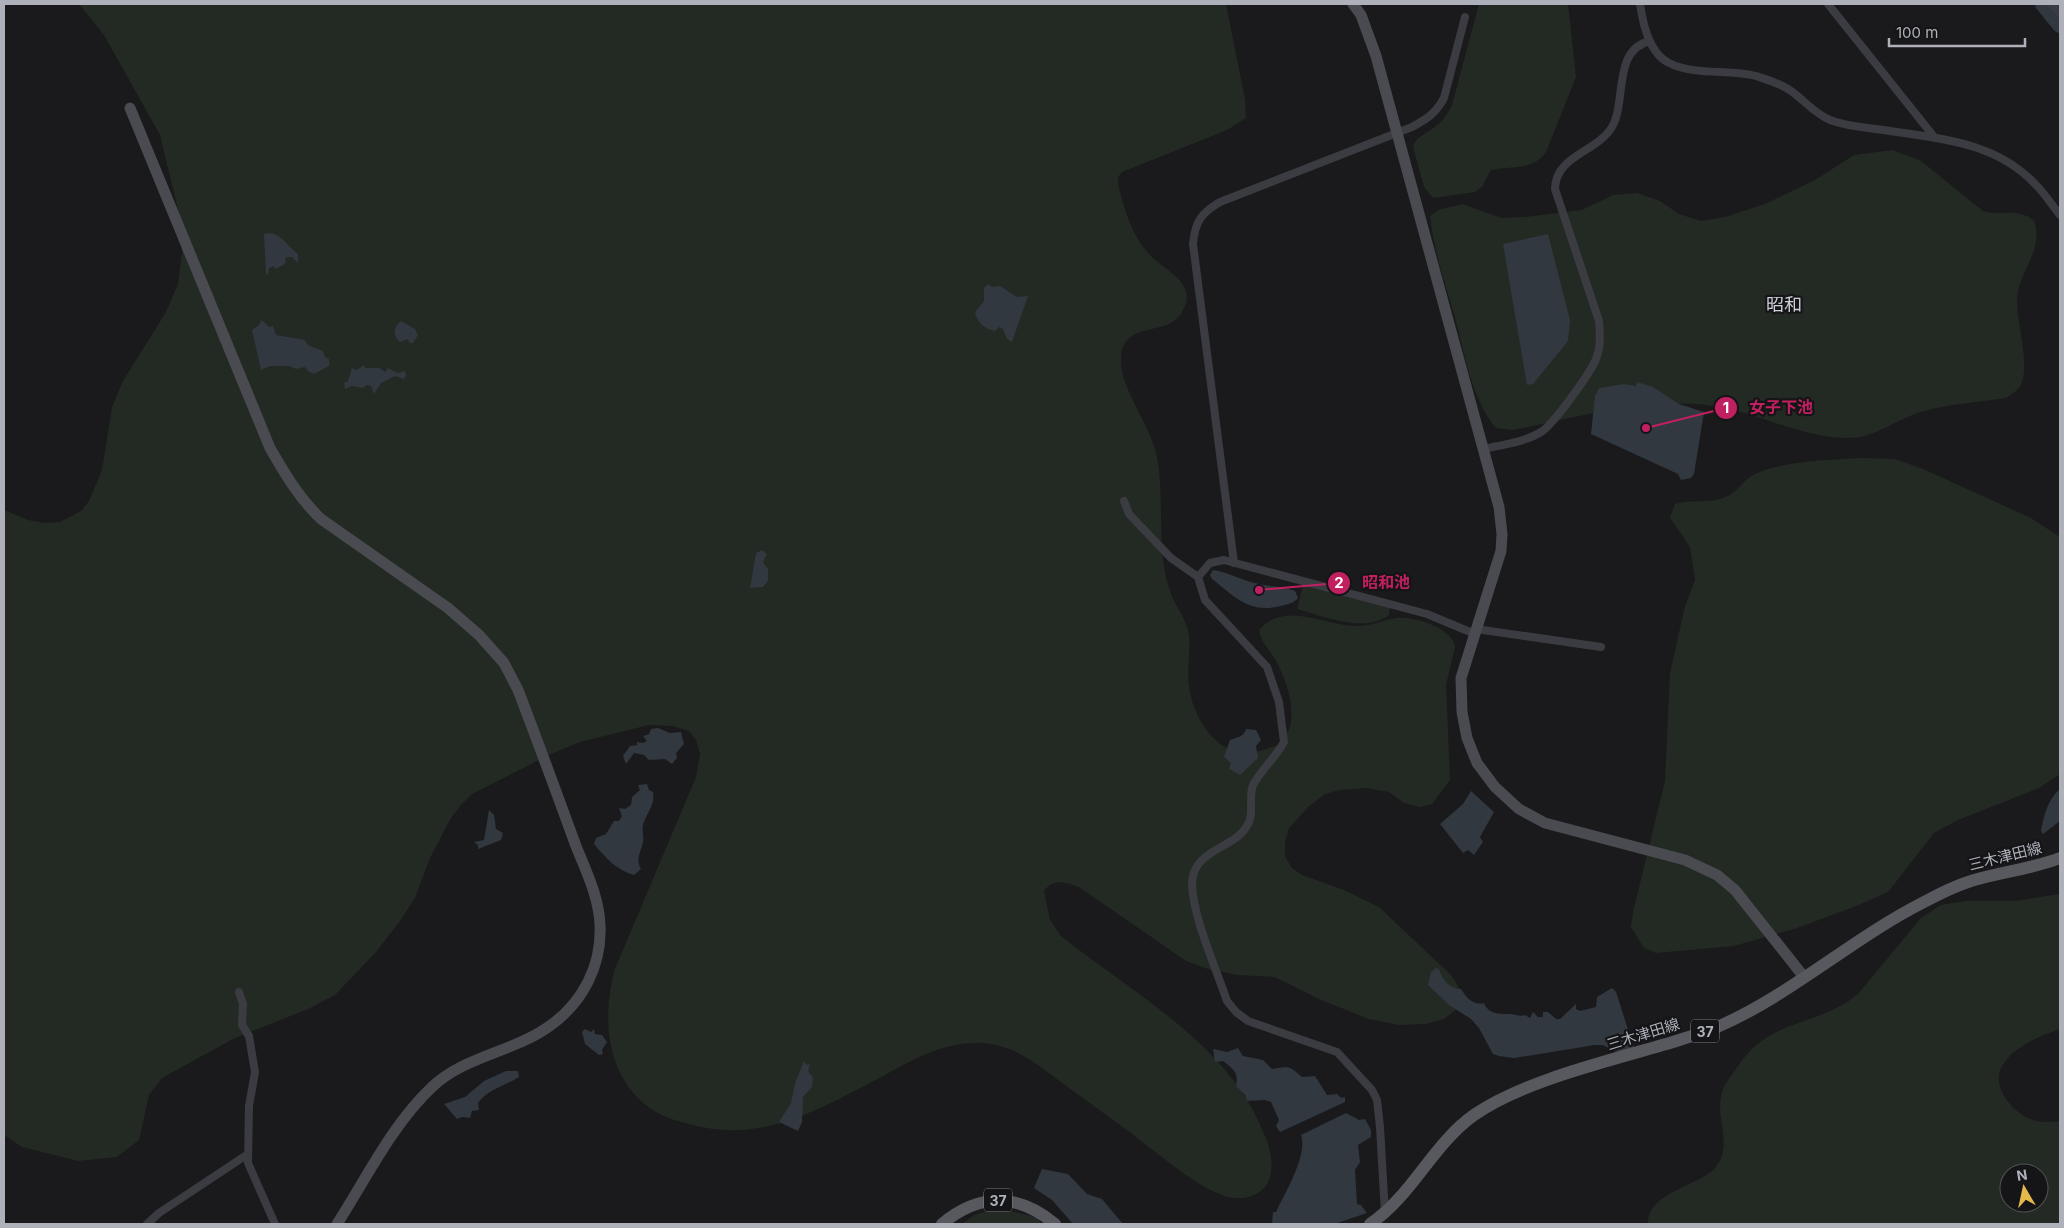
<svg xmlns="http://www.w3.org/2000/svg" width="2064" height="1228" font-family="Inter,'Noto Sans JP',sans-serif">
	<rect width="100%" height="100%" fill="#1a1a1c"/>
	<path fill="#222a23" fill-rule="evenodd" d="M79,4H1226L1245,99L1246,118L1227,130L1122,172L1118,177V184C1124,209 1132,236 1150,255C1161,267 1182,276 1186,292C1188,299 1186,305 1183,310C1169,340 1123,317 1121,359C1119,387 1151,425 1157,457C1165,499 1156,548 1169,588C1173,603 1184,615 1188,630C1192,648 1186,668 1189,686C1192,715 1215,755 1249,753C1260,752 1271,747 1282,744C1285,737 1290,729 1291,722C1294,703 1285,677 1276,661C1270,650 1261,643 1259,630C1284,601 1322,624 1353,626C1372,627 1381,620 1397,618C1414,616 1453,628 1455,647L1446,685L1450,780L1432,804L1420,807L1404,803L1389,792L1365,788L1339,790L1325,794L1308,807L1289,828L1285,842V857L1292,868L1302,875L1344,890L1379,907L1452,976L1460,990V1002L1456,1010L1444,1019L1426,1024L1399,1025L1369,1019L1321,1000L1275,977L1237,975L1208,969L1186,961L1079,887C1066,882 1053,878 1044,891L1050,920L1061,936C1130,991 1226,1043 1261,1127C1268,1142 1273,1155 1271,1172C1268,1195 1245,1202 1225,1196C1198,1187 1173,1165 1150,1148C1124,1127 1096,1108 1069,1088C1051,1075 1034,1060 1014,1051C1002,1046 987,1042 974,1043C942,1043 912,1060 885,1075C821,1108 764,1145 689,1124C678,1121 666,1118 656,1112C606,1082 601,1019 615,969L696,777L700,754L696,740L689,731L673,726L649,725L580,742L551,754L472,794L461,805L451,818L430,858L415,898L400,921L376,952L335,995L308,1009L233,1039L162,1078L149,1095L139,1140L117,1157L78,1161L22,1147L4,1135V510L28,520L44,523L60,522L81,511L89,501L102,470L112,407L123,381L166,312L178,284L182,253L179,214L160,135L104,35Z
		M1479,4H1568L1576,77L1546,152C1533,171 1511,166 1491,170L1482,187L1475,192L1433,198L1424,187L1413,147C1416,135 1429,133 1437,125C1444,120 1448,113 1452,105Z
		M1893,150L1921,161L1983,211C2000,217 2020,207 2034,221C2045,251 2017,272 2017,301C2017,324 2029,361 2022,382C2019,390 2013,393 2006,398C1979,402 1950,404 1924,411C1895,419 1878,438 1846,438C1805,438 1761,415 1721,407C1651,395 1581,417 1512,430L1496,428C1471,398 1465,355 1455,317C1445,284 1434,251 1430,216L1438,210L1462,204L1502,218L1525,217L1582,210L1613,195L1637,193L1660,201L1679,214L1701,221L1725,217L1765,204L1815,180L1854,155Z
		M1860,458L1895,459L1923,469L2031,518L2060,537V774L2039,788L1958,820L1934,833L1888,892L1859,905L1797,928L1734,946L1656,953L1644,948L1631,927L1633,912L1665,781L1670,673L1685,606L1695,580L1690,547L1670,518L1675,504C1692,499 1712,504 1728,496C1738,491 1744,479 1755,474C1783,461 1829,460 1860,458Z
		M1304,582L1391,604L1389,615C1363,634 1324,616 1297,609Z
		M2060,894V1029C2040,1036 2014,1046 2002,1066C1990,1087 2014,1114 2033,1120C2041,1123 2052,1122 2060,1121V1224H1648C1647,1193 1696,1187 1714,1169C1735,1147 1714,1118 1722,1092C1724,1085 1731,1076 1736,1069C1769,1016 1815,1029 1858,994L1921,918L1941,905L1965,901H2015ZM2009,1173H2039V1203H2009Z
		M998,1208L1036,1217L1042,1224H962L974,1215Z"/>
	<path fill="#31383f" d="M272,233C286,239 288,247 298,254V263L292,257H286L285,264L275,269L274,266L269,268L268,275L266,274L264,234Z
		M1548,234L1570,320L1568,341L1533,384L1527,385L1503,244Z
		M988,284L992,287L1000,286L1017,297L1028,296L1012,342L1007,339L1003,329L999,327L995,331C985,329 977,323 975,312L984,301V288Z
		M262,320L269,327L273,326L276,335L305,340L308,345L323,351L325,357L329,359V366L314,374L308,371L305,367L296,369L289,366H270L261,370L252,330L258,326Z
		M401,321L415,329L418,335L413,343H410L407,339L400,342C392,335 393,328 401,321Z
		M364,365L365,368H380L385,372L388,368L398,373L405,371L406,375L404,379L395,376L381,383L374,394L371,386L367,385L363,388L352,386L345,389L344,383L348,381L352,368L357,370Z
		M1637,382L1653,387L1679,404L1704,412L1694,474L1691,478L1681,480L1678,474L1591,434L1595,396L1599,388L1624,384L1636,386Z
		M762,550L767,554L763,562L768,569V581L763,587L750,588L756,553Z
		M1213,570C1228,572 1241,580 1255,583C1269,587 1282,586 1295,591L1298,598C1293,604 1287,604 1281,606C1249,614 1235,597 1212,579L1210,575Z
		M658,728L670,733L681,732L684,744L676,753L677,758L672,764L665,759L649,760L644,755L634,753L626,764L623,756L630,746L637,745V742L643,743L647,741L643,736L649,734L651,729Z
		M1246,729L1256,730L1261,740L1256,746L1258,758L1240,775L1229,769L1231,763L1224,757L1230,740C1237,737 1244,737 1246,729Z
		M2060,778V821L2043,834L2041,831C2043,818 2048,799 2059,790Z
		M647,784L649,790L653,792C655,806 648,810 644,822C641,829 644,835 643,842C641,852 635,859 641,869L634,875C616,870 606,858 594,844L596,838L606,834L614,821H619L622,816L619,808L625,809L631,805L632,797L640,790L638,785Z
		M1471,791L1494,812L1480,837L1483,842L1474,855L1468,850L1463,853L1440,824L1463,804Z
		M489,810L494,815L496,829L503,833L501,840L478,849V845L474,842L484,840Z
		M1436,968L1439,969C1442,979 1449,989 1461,989C1466,997 1473,1006 1484,1003C1488,1014 1499,1014 1509,1014C1515,1014 1519,1017 1525,1015L1530,1018L1533,1012L1538,1017H1543V1012H1548L1556,1019H1560L1576,1004V1009L1580,1011L1596,1007L1597,997L1612,988L1616,992L1634,1048L1616,1052L1603,1045H1595L1514,1058L1499,1056L1493,1054L1479,1028L1471,1019L1449,1005L1428,985L1431,972Z
		M585,1029L591,1032L594,1029L595,1034L602,1035L607,1042L602,1050L603,1054L599,1055L585,1044L582,1032Z
		M1238,1048L1243,1056L1263,1060L1272,1069C1291,1066 1289,1066 1302,1077L1315,1076L1327,1095L1337,1094L1341,1098L1345,1097V1102L1280,1132L1276,1126L1279,1120L1271,1102L1265,1100L1247,1101L1245,1095L1236,1086C1239,1072 1233,1069 1223,1061L1215,1062L1213,1049L1227,1052Z
		M804,1061L807,1065L810,1064L808,1071L813,1078L812,1087L803,1097L802,1122L798,1131L779,1122L791,1103L795,1083Z
		M506,1071H518L519,1077C505,1086 488,1089 478,1103L479,1110L472,1111L470,1118L462,1117L457,1119L444,1104L465,1097L484,1081Z
		M1346,1113L1359,1120L1365,1119L1371,1130V1137L1358,1145L1360,1162L1355,1170L1357,1204L1361,1205L1367,1213L1334,1224H1272L1273,1212H1276C1285,1193 1308,1155 1301,1135Z
		M1042,1169L1068,1174L1087,1194L1102,1199L1123,1224H1073L1052,1200L1034,1188Z"/>
	<g fill="none" stroke-linecap="round" stroke-linejoin="round">
		<path stroke="#31383f" stroke-width="16" d="M2043,4L2060,25"/>
		<path stroke="#3b3c41" stroke-width="8" d="M1640,4C1643,24 1649,53 1669,63C1695,76 1729,69 1756,76C1768,80 1780,83 1791,91C1804,100 1815,114 1830,120C1849,127 1871,128 1890,131C1944,139 1997,143 2036,185C2045,194 2052,205 2060,215
			M1828,4L1935,138
			M2052,4L2060,13
			M1483,449C1502,445 1525,442 1541,432C1554,424 1591,372 1596,359C1601,347 1600,333 1599,321L1555,189C1555,156 1597,152 1612,127C1627,101 1612,50 1650,41
			M1124,501L1129,514L1171,558L1198,577L1205,600L1267,667L1279,702L1284,742C1276,757 1261,770 1253,785C1248,798 1255,814 1247,826C1237,843 1216,846 1202,860C1196,866 1192,875 1192,884C1193,918 1216,968 1227,1001L1236,1012L1248,1021L1337,1052L1372,1090L1377,1100L1380,1127L1385,1214
			M1234,563L1193,244C1195,222 1201,213 1220,202L1412,127C1427,119 1436,113 1444,98L1465,17
			M1198,577L1210,563L1224,560L1427,614L1475,634
			M1476,629L1601,647
			M239,992L243,1004L242,1025L249,1036L255,1072L249,1106L248,1163L275,1224
			M147,1224L159,1213L248,1154"/>
		<path stroke="#494b51" stroke-width="11" d="M1353,4L1361,15L1376,56L1499,507L1502,534L1501,551L1461,678L1462,712L1467,738L1477,763L1495,787L1519,809L1545,823L1685,860L1717,875L1735,890L1804,977
			M130,108L270,448C285,474 299,498 321,519L448,608L479,635L504,663L518,690C538,742 557,794 576,846C586,871 599,897 600,925C602,965 583,1002 551,1025C515,1052 463,1056 431,1088C392,1125 366,1179 337,1224"/>
		<path stroke="#58595f" stroke-width="12" d="M942,1224C979,1193 1018,1193 1055,1224
			M1370,1224C1412,1196 1432,1145 1474,1115C1524,1080 1613,1060 1673,1042C1687,1037 1701,1034 1715,1028C1790,996 1851,939 1924,902C1939,894 1955,886 1971,881C2000,872 2032,869 2060,858"/>
	</g>
	<g text-anchor="middle" dominant-baseline="central" stroke-width="4.5" stroke-linejoin="round" paint-order="stroke">
		<g fill="#151517" stroke="#808289" stroke-width="1">
			<rect x="1691" y="1019.5" width="28" height="23" rx="4"/>
			<rect x="984" y="1188.5" width="28" height="23" rx="4"/>
		</g>
		<g font-size="14" font-weight="bold" fill="#aeb1ba">
			<text x="1705" y="1031">37</text>
			<text x="998" y="1200">37</text>
		</g>
		<g font-size="15" fill="#aeb1ba" stroke="#151517">
			<text transform="translate(2005 856) rotate(-14)">三木津田線</text>
			<text transform="translate(1643 1034) rotate(-17)">三木津田線</text>
		</g>
		<g font-size="18" fill="#ced0d7" stroke="#151517">
			<text x="1784" y="304">昭和</text>
		</g>
	</g>
	<path fill="none" stroke="#c12060" stroke-width="2" d="M1646 428L1726 408M1259 590L1339 583"/>
	<g fill="#c12060" stroke="#151517" stroke-width="2">
		<circle cx="1646" cy="428" r="5"/>
		<circle cx="1259" cy="590" r="5"/>
		<circle cx="1726" cy="408" r="12"/>
		<circle cx="1339" cy="583" r="12"/>
	</g>
	<g font-size="15" text-anchor="middle" font-weight="bold" fill="#fff">
		<text x="1726" y="413">1</text>
		<text x="1339" y="588">2</text>
	</g>
	<g font-size="16" text-anchor="middle" font-weight="bold" fill="#c12060" stroke="#151517" stroke-width="4.5" stroke-linejoin="round" paint-order="stroke">
		<text x="1781" y="413">女子下池</text>
		<text x="1386" y="588">昭和池</text>
	</g>
	<rect width="2064" height="1228" fill="none" stroke="#aeb1ba" stroke-width="10"/>
	<g transform="translate(2024 1188) rotate(351)"><circle r="24" fill="#151517" stroke="#525358"/>
	<path d="M0-4L9 19L0 12L-9 19Z" fill="#e4b84a"/>
	<text y="-8" font-size="14" font-weight="bold" text-anchor="middle" fill="#aeb1ba">N</text>
	</g>
	<path d="M1889 38v8h136v-8" fill="none" stroke="#aeb1ba" stroke-width="2.5"/>
	<text x="1896" y="38" font-size="15" fill="#aeb1ba" stroke="#151517" stroke-width="4" paint-order="stroke">100 m</text>
</svg>
